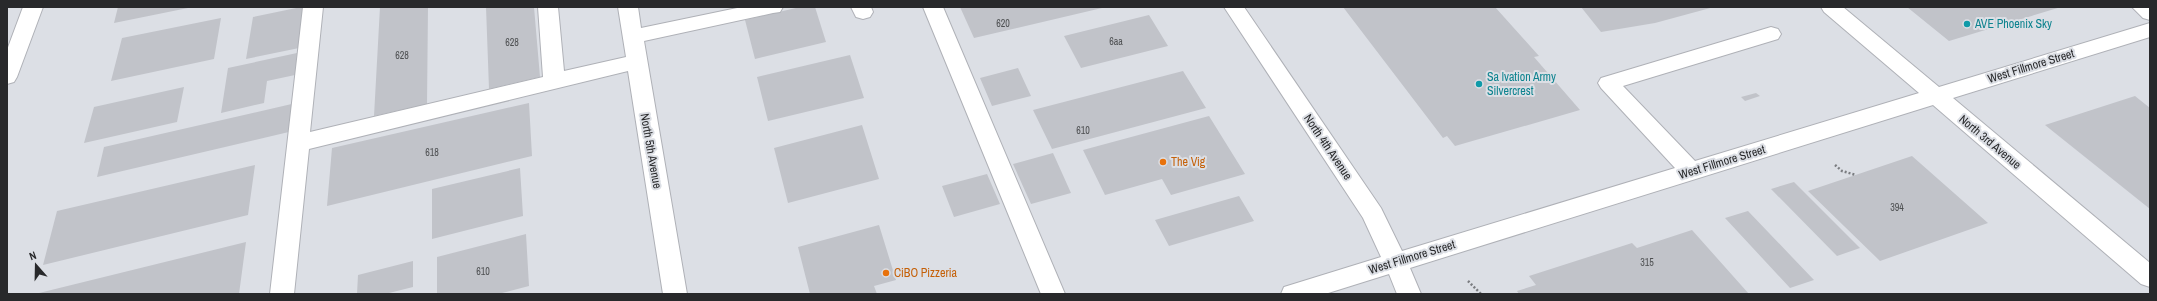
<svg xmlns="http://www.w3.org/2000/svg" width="2157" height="301" font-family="'Archivo Narrow',sans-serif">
	<rect width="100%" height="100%" fill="#dcdfe5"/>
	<path fill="#c1c3c9" d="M118,7H188V8L114,23Z
		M301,7H308L304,47L246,59L253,17Z
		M380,7H428L427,104L374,116Z
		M486,7H534L540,77L489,89Z
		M800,7H815L826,42L755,59L745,20Z
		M960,7H1102V8L974,38Z
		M1343,7H1495L1539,56L1534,57L1580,110L1455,146L1447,136L1443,138Z
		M1581,7H1714L1655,23L1601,32Z
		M1907,7H2061L1949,41Z
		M1149,15L1168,46L1081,68L1064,36Z
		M221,18L214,59L111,81L122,38Z
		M297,53L295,75L267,81L264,103L221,113L228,68Z
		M850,55L864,98L768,121L757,77Z
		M1018,68L1031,96L992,106L980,78Z
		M1183,71L1206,108L1052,149L1033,110Z
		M184,87L177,122L84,143L94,107Z
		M1756,93L1760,96L1745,101L1741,97Z
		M2135,96L2150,108V209L2045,125Z
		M296,103L293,131L97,177L104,147Z
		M529,103L532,156L327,206L332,148Z
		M1209,116L1245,174L1171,195L1162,179L1105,195L1083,150Z
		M862,125L879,179L788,203L774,148Z
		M1053,153L1071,193L1031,204L1013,164Z
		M1912,156L1988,223L1880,261L1808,191Z
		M255,165L248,215L43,265L57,211Z
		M520,168L523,216L432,239V189Z
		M987,174L1000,204L954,217L942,186Z
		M1794,182L1860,248L1837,256L1771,189Z
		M1239,196L1254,221L1169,246L1155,220Z
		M1748,211L1814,280L1790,288L1725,218Z
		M879,225L896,280L874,286L877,294H810L798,247Z
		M1692,230L1749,294H1519L1517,291L1536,285L1529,276L1632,243L1637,248Z
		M526,234L529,286L498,294H437V257Z
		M246,242L239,294H39V293Z
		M413,261V287L385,294H357L358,275Z"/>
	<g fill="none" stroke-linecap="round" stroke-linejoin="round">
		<defs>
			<path id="minor" d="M23,7H43L17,77L14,82L7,84V50Z
				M303,7H323L310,132L543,77L538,7H558L564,71L626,57L618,7H638L641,28L742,7H783L780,12L773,13L644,41L687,294H663L628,71L309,149L294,294H270Z
				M851,7H871L873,12L870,17L863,19L856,17Z
				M923,7H943L1065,294H1041Z
				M1224,7H1244L1381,208L1402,251L1675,168L1601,88L1598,83L1601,78L1771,27L1778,29L1781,34L1778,39L1623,86L1695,161L1919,93L1824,12L1821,7H1843L1939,87L2150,23V37L1953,98L2150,263V287L2141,284L1933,105L1410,268L1421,294H1397L1389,274L1325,294H1281L1284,287L1381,257L1363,218Z
				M2132,7H2150V20L2143,18Z"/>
		</defs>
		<use href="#minor" stroke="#afb1b7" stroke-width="2"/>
		<path stroke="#7b7d81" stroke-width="2.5" stroke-dasharray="2 2" stroke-linecap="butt" d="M1835,165L1842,171L1856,175
			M1468,281L1481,294"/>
		<use href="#minor" fill="#fff" fill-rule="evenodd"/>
	</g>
	<g fill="#0f9aa8" stroke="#dcdfe5" stroke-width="1.5">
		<circle cx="1967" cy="24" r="4"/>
		<circle cx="1479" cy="84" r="4"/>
	</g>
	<g fill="#e8710a" stroke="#dcdfe5" stroke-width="1.5">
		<circle cx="1163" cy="162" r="4"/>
		<circle cx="886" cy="273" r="4"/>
	</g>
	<g text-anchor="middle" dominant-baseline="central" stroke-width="4" stroke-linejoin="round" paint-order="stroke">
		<g font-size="10" fill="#4e5052">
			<text x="1003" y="23">620</text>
			<text x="1116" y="41">6aa</text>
			<text x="512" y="42">628</text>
			<text x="402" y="55">628</text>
			<text x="1083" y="130">610</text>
			<text x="432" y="152">618</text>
			<text x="1897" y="207">394</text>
			<text x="1647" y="262">315</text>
			<text x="483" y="271">610</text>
		</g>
		<g font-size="12" fill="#0d838f" stroke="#dcdfe5" text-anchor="start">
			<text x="1975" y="24">AVE Phoenix Sky</text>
			<text x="1487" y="77">Sa lvation Army<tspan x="1487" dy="14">Silvercrest</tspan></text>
		</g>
		<g font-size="12" fill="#28292b" stroke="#dcdfe5">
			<text transform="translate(2031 66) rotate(-17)">West Fillmore Street</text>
			<text transform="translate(1990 142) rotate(40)">North 3rd Avenue</text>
			<text transform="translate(1328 147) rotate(56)">North 4th Avenue</text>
			<text transform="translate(651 151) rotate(80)">North 5th Avenue</text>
			<text transform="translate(1722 162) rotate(-17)">West Fillmore Street</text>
			<text transform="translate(1412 257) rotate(-17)">West Fillmore Street</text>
		</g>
		<g font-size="12" fill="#c56008" stroke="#dcdfe5" text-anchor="start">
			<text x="1171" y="162">The Vig</text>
			<text x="894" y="273">CiBO Pizzeria</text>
		</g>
	</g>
	<rect width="2157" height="301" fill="none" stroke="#28292b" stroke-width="16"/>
	<g transform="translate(36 265) rotate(340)" stroke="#dcdfe5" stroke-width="3" paint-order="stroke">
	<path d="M0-3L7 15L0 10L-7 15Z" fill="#28292b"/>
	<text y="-6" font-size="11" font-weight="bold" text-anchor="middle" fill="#28292b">N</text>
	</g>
</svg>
